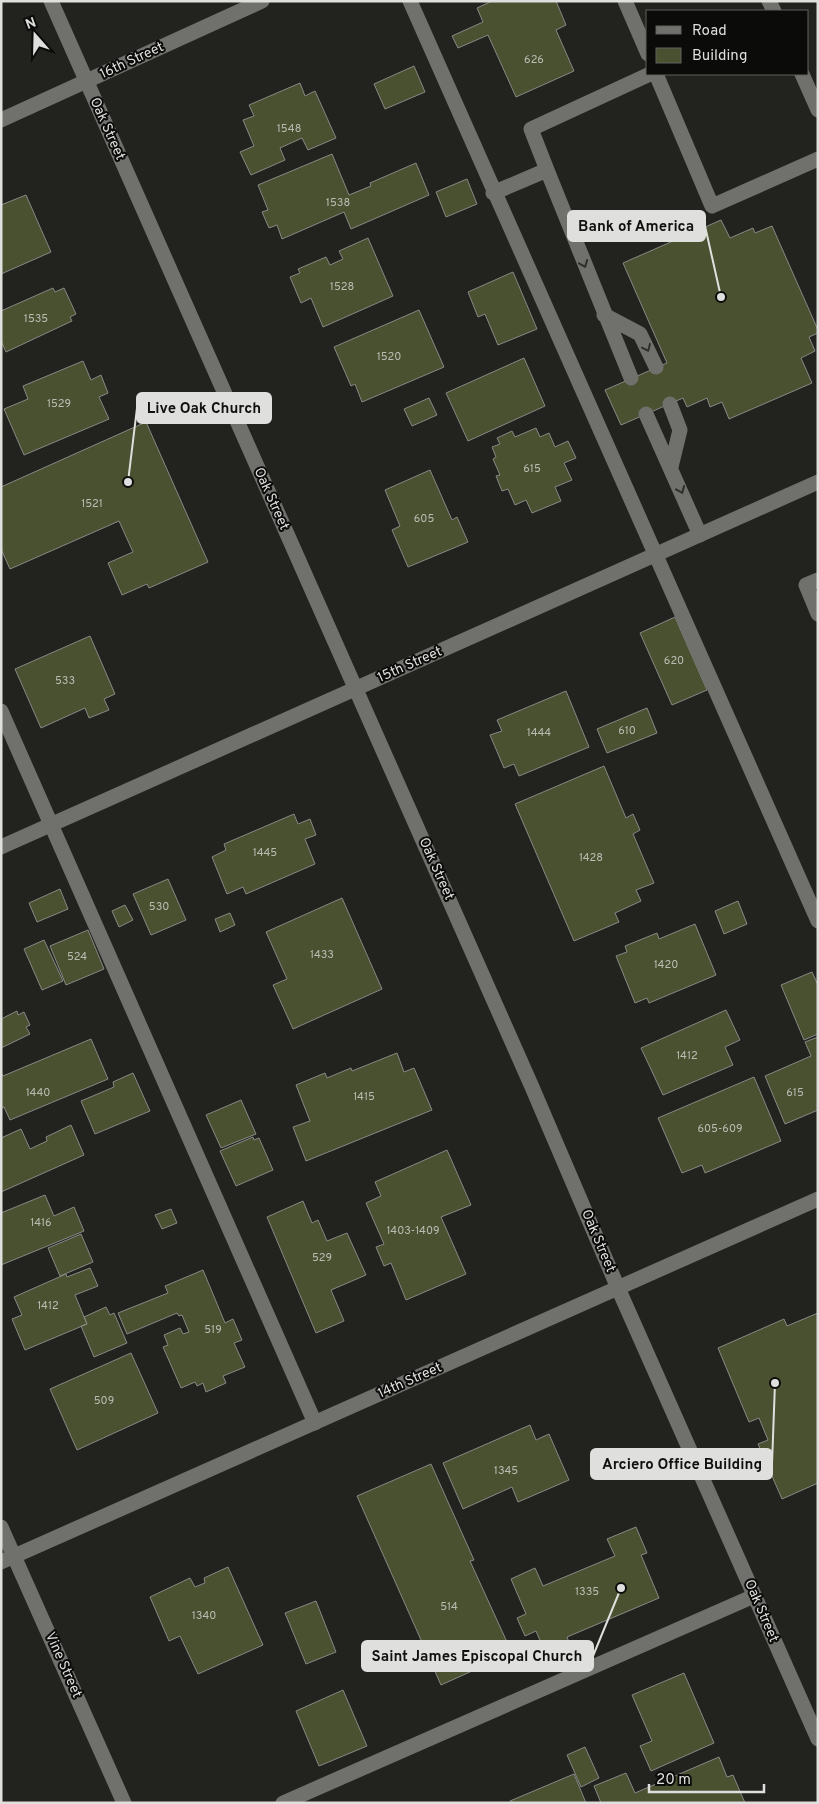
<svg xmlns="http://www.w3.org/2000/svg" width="819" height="1804" font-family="Overpass,sans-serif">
	<rect width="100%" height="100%" fill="#22221f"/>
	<path fill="#4a5131" stroke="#888986" d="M492,1H556L566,25L556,30L574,71L516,97L488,35L458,48L452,36L483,22L477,8Z
		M414,66L425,92L385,109L374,84Z
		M300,83L305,96L315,91L336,138L308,150L302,138L280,148L285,160L251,175L240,152L254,146L243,120L254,116L249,105Z
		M332,154L349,195L371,186L370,183L416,163L429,195L351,229L344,212L282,239L277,225L269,228L262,212L268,210L258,185Z
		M467,179L477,204L446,217L436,192Z
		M26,195L51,252L1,274V205Z
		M721,220L730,238L753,228L755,233L772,226L818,330V333L809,337L815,351L801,358L812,383L729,419L722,402L710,407L707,398L687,407L683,398L621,425L605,390L667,363L623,263Z
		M368,238L393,296L323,327L311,298L301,303L290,277L300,273L298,269L326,257L330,265L343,259L339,251Z
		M513,272L537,329L498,345L485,314L478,317L468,292Z
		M53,288L55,292L64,288L76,314L70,317L72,321L6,352L1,341V311Z
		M419,310L444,367L362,402L355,384L351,386L334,347Z
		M524,358L545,406L468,441L446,393Z
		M83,361L91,380L101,375L108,393L99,397L109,419L24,455L4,409L28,399L23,386Z
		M429,398L437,415L412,426L404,409Z
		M146,422L208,562L149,588L147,584L122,595L108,563L133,552L119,521L10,569L1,549V487Z
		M536,428L540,437L549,433L555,447L568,441L576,458L564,463L572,480L555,487L561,501L532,513L526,500L515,505L508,489L502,491L496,476L500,475L493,459L496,457L492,447L500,444L497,438L512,431L515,437Z
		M430,470L452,520L457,517L468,542L408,567L392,530L400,526L385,490Z
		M675,617L707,690L672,705L640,633Z
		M90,636L115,694L104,699L109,710L89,718L85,708L41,728L15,669Z
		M566,691L589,747L519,776L514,764L504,768L490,735L502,731L497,720Z
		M647,708L657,733L607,753L597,729Z
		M604,766L626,818L633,814L640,830L633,834L654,883L636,890L641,901L615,913L619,922L574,941L515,804Z
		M294,814L298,824L310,819L316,835L305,839L315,864L246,894L243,887L227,894L212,857L226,850L224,844Z
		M168,879L186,920L151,935L133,894Z
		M60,889L68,909L37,922L29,903Z
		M342,898L382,989L293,1029L273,985L287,979L266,932Z
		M738,901L747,924L724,934L715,911Z
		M125,905L133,920L119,927L112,911Z
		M230,913L235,925L220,932L215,919Z
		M695,924L716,975L649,1003L647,998L635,1003L616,956L627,952L625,946L657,933L659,939Z
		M88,930L104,969L66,985L50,946Z
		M44,940L63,981L42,990L24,949Z
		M812,972L818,985V1034L804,1040L781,985Z
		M726,1010L740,1040L725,1047L733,1065L663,1095L641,1048Z
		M17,1011L18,1015L24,1012L30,1025L26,1027L30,1034L1,1048V1019Z
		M818,1037V1110L785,1124L765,1076L811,1056L805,1042Z
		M91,1039L108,1079L10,1120L4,1107L1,1108V1072L3,1076Z
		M397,1053L404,1072L414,1068L432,1110L306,1161L293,1127L310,1121L296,1085L325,1073L327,1078L351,1068L352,1071Z
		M133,1073L150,1111L95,1134L81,1101L114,1087L113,1082Z
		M754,1077L781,1141L705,1173L702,1165L682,1173L658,1118Z
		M241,1100L256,1134L221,1148L206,1115Z
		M71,1125L84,1155L1,1192V1138L21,1129L30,1149L47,1141L46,1137Z
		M253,1137L254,1140L259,1138L273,1170L236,1186L220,1151Z
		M447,1150L471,1205L441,1217L466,1274L406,1300L391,1263L384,1266L376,1247L384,1244L366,1203L381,1196L375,1182Z
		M45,1195L54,1216L74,1207L84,1231L1,1265V1213Z
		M303,1201L312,1223L318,1220L327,1241L347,1233L366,1275L331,1290L344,1321L316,1333L267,1217Z
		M171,1209L177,1223L162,1229L155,1215Z
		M81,1234L93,1262L60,1276L48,1248Z
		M90,1268L98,1286L75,1295L87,1324L25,1350L12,1319L22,1315L14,1297L66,1274L67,1277Z
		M203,1270L225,1323L233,1319L242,1340L234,1343L245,1367L223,1376L226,1383L206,1392L203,1383L197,1386L195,1382L181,1388L163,1347L168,1345L164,1335L180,1328L183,1334L189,1332L182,1315L179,1316L177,1313L127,1334L118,1313L168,1293L165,1286Z
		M106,1307L110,1315L114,1313L127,1343L94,1357L81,1326L87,1324L84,1317Z
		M818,1313V1483L782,1499L758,1444L768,1440L759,1418L749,1422L718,1348L784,1319L787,1326Z
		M131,1353L158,1413L77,1450L50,1389Z
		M530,1425L536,1440L549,1434L569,1480L518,1502L512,1487L463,1509L443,1463Z
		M431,1464L474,1560L470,1561L512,1653L441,1685L357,1496Z
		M636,1527L647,1553L641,1555L659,1598L567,1637L575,1657L551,1667L536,1631L525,1636L517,1618L526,1614L511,1579L535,1568L543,1586L615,1556L607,1539Z
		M228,1567L263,1645L198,1674L180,1636L169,1641L150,1597L190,1578L195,1587L205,1583L204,1578Z
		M316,1601L336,1652L306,1664L285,1613Z
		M684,1673L714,1743L651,1771L640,1746L652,1741L632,1695Z
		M343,1690L367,1746L319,1766L296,1711Z
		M585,1747L599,1778L581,1787L567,1755Z
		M719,1757L727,1777L733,1775L745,1803H601L594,1786L626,1773L635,1793Z
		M574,1774L586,1803H511L510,1801Z"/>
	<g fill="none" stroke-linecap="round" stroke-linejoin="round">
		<path stroke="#70706d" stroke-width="15" d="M410,1L818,921
			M625,1L648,54
			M656,74L712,206L818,159
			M547,170L631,378
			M493,193L547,170L531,129L650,74
			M604,315L640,334L656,367
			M670,404L680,430L671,467
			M646,414L700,535
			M818,580L806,585L818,614
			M1,711L315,1423
			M283,1803L754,1596"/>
		<path stroke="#70706d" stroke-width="15" d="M51,1L532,1087L618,1288L818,1739
			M1,847L818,482
			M1,1562L818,1199"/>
		<path stroke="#70706d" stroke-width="15" d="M769,1L774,11
			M802,74L818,110
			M1,120L262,1
			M1,1527L124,1803"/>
	</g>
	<defs><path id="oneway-chevron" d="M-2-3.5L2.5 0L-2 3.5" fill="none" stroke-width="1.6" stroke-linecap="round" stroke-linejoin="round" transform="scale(1.25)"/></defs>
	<g stroke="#2e2e2d">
		<use href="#oneway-chevron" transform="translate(584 264) rotate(68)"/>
		<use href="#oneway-chevron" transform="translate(647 348) rotate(65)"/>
		<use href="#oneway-chevron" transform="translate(681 490) rotate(67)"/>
	</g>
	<g text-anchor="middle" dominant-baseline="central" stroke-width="4" stroke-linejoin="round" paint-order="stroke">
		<g font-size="11" fill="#babcb2">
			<text x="534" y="60">626</text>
			<text x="289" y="129">1548</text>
			<text x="338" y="203">1538</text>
			<text x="342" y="287">1528</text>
			<text x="36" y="319">1535</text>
			<text x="389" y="357">1520</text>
			<text x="59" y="404">1529</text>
			<text x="532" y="469">615</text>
			<text x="92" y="504">1521</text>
			<text x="424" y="519">605</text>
			<text x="674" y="661">620</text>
			<text x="65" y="681">533</text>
			<text x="627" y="731">610</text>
			<text x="539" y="733">1444</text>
			<text x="265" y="853">1445</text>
			<text x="591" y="858">1428</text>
			<text x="159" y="907">530</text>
			<text x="322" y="955">1433</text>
			<text x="77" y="957">524</text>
			<text x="666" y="965">1420</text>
			<text x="687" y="1056">1412</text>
			<text x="38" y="1093">1440</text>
			<text x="795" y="1093">615</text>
			<text x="364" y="1097">1415</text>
			<text x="720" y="1129">605-609</text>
			<text x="41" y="1223">1416</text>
			<text x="413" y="1231">1403-1409</text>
			<text x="322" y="1258">529</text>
			<text x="48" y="1306">1412</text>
			<text x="213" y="1330">519</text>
			<text x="104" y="1401">509</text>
			<text x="506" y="1471">1345</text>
			<text x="587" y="1592">1335</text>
			<text x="449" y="1607">514</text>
			<text x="204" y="1616">1340</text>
		</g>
		<g font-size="14" fill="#dfdfdd" stroke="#0b0b0a">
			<text transform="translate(132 61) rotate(-25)">16th Street</text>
			<text transform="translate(107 129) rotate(66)">Oak Street</text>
			<text transform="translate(271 499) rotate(66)">Oak Street</text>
			<text transform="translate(410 665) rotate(-24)">15th Street</text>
			<text transform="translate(436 869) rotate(66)">Oak Street</text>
			<text transform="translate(598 1241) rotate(67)">Oak Street</text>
			<text transform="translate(410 1381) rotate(-24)">14th Street</text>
			<text transform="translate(761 1611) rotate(67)">Oak Street</text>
			<text transform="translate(63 1665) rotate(66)">Vine Street</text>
		</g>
	</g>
	<path fill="none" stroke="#dfdfdd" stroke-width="2" d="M721 297L705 226M128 482L137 408M775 1383L772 1464M621 1588L593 1656"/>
	<g fill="#dfdfdd" stroke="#0b0b0a" stroke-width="2">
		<circle cx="721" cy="297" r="5"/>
		<circle cx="128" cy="482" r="5"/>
		<circle cx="775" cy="1383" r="5"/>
		<circle cx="621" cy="1588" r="5"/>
	</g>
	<g fill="#dfdfdd" stroke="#dfdfdd" stroke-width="2">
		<rect x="568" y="211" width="137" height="30" rx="5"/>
		<rect x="137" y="393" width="134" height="30" rx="5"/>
		<rect x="591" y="1449" width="181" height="30" rx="5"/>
		<rect x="362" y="1641" width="231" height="30" rx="5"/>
	</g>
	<g font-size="15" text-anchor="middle" font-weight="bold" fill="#111">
		<text x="636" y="231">Bank of America</text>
		<text x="204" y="413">Live Oak Church</text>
		<text x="682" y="1469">Arciero Office Building</text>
		<text x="477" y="1661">Saint James Episcopal Church</text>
	</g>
	<rect width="819" height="1804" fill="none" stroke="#dfdfdd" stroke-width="5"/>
	<rect x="646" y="10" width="162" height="65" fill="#0b0b0a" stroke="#60605e"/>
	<rect x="656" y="26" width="25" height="8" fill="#70706d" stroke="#60605e"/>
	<text x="692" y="35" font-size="15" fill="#dfdfdd">Road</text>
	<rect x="656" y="48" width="25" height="15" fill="#4a5131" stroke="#60605e"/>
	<text x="692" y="60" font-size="15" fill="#dfdfdd">Building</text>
	<g transform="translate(35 35) rotate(340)" stroke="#0b0b0a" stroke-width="4" paint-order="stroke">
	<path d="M0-4L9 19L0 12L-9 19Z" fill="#dfdfdd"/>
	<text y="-8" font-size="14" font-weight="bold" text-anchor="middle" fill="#dfdfdd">N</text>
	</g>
	<path d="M649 1784v8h115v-8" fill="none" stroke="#dfdfdd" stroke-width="2.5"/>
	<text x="656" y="1784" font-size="15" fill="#dfdfdd" stroke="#0b0b0a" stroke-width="4" paint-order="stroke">20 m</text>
</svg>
